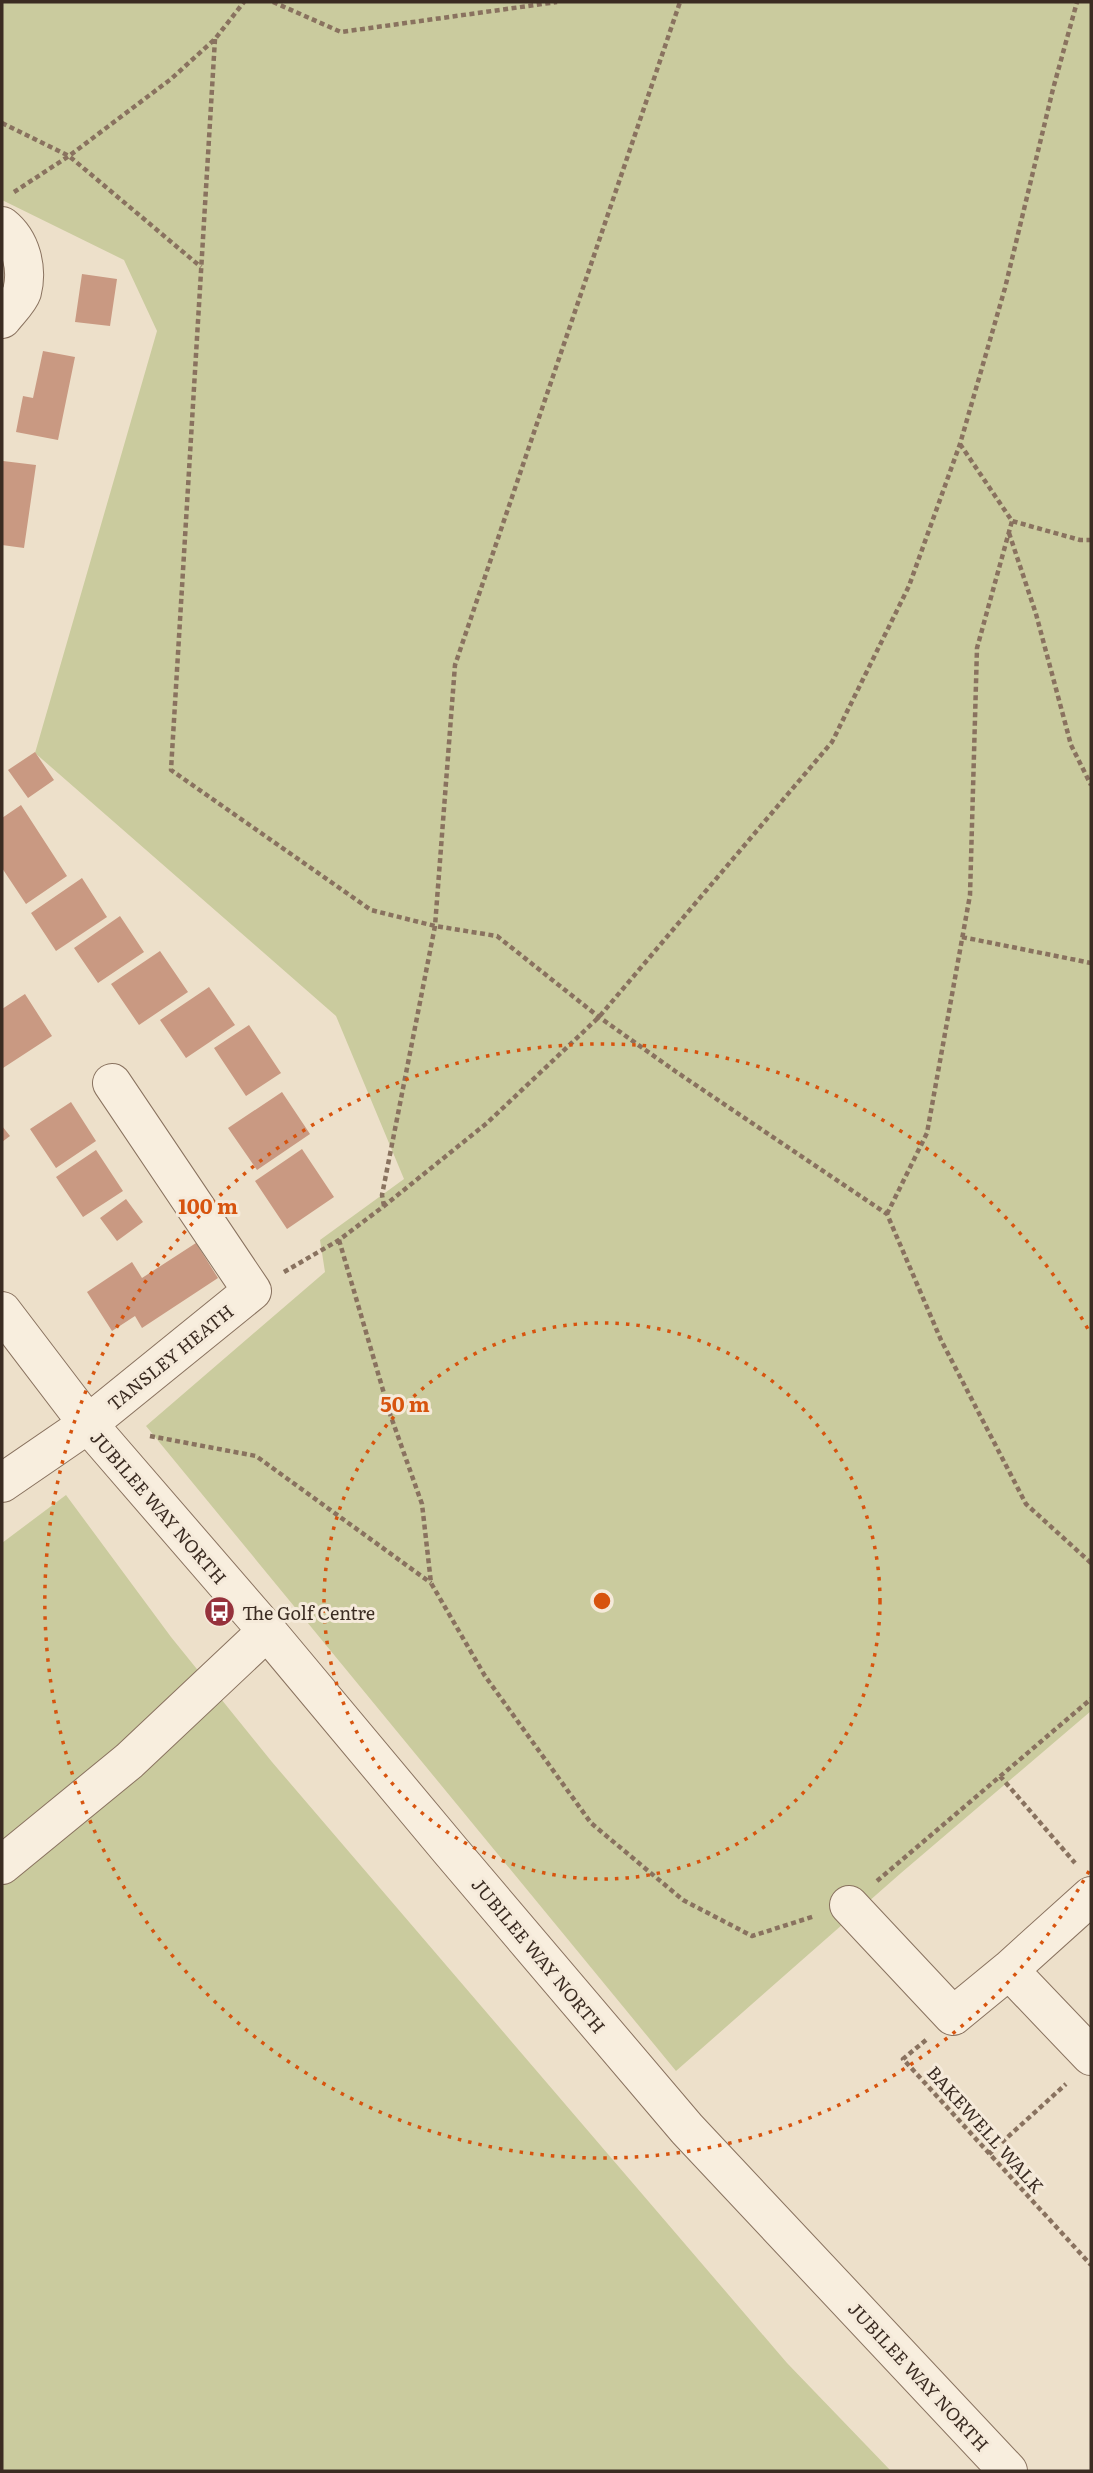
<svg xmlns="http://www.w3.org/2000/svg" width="1093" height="2473" font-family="Literata,serif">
	<rect width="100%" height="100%" fill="#ede0ca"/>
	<path fill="#cacb9e" d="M2,2H1091V1711L901,1873L676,2071L146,1426L325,1272L320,1240L404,1179L336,1016L35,753L157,331L124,260L2,200Z
		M66,1495L171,1637L272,1762L787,2363L891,2471H2V1543Z"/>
	<path fill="#c99982" d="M82,274L117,279L110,326L75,322Z
		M43,351L75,357L58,440L16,432L23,396L33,398Z
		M3,461L36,465L24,548L2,545Z
		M35,752L54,780L28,798L8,770Z
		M21,805L67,876L26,904L2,868V818Z
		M82,878L107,917L56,951L31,913Z
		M120,916L144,952L98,983L74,948Z
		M160,951L188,992L139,1025L111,984Z
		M209,987L235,1025L186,1058L160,1020Z
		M25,994L52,1036L3,1068L2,1009Z
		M249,1025L281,1073L246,1096L214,1048Z
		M282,1092L310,1134L257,1170L228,1128Z
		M71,1102L96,1141L56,1168L30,1129Z
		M2,1126L10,1136L2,1142Z
		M302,1149L334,1197L287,1229L255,1181Z
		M96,1150L123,1191L83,1217L56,1177Z
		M126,1199L143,1222L117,1241L100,1218Z
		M196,1243L218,1278L142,1328L135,1316L112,1331L87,1292L132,1262L142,1278Z"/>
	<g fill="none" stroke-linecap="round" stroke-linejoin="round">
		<defs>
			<path id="minor" d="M2,226C21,241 28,268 22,292C19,301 8,311 2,319
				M2,1311L88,1424L267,1631L450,1850L687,2129L1008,2471
				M2,1483L88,1424L252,1291L112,1083
				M2,1865L129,1761L267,1631
				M1091,1896L1009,1970L1091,2056
				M849,1905L953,2016L1009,1970"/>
		</defs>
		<use href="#minor" stroke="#89725f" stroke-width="40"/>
		<path stroke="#89725f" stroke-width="4.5" stroke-dasharray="5 3.5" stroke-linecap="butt" d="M273,2L341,32L557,2
			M215,39L171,770L371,910L435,926L497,936L599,1017L675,1071L887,1214L941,1340L1026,1504L1091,1563
			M2,123L69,156L201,267
			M14,192L69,156L171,79L215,39L244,2
			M960,444L1012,521L1080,540H1091
			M1009,533L1036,614L1071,745L1091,785
			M962,937L1091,963
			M384,1206L382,1195L435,926L455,665L680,2
			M887,1214L927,1133L970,895L977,648L1012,521
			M339,1240L390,1414L422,1504L431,1583L485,1676L591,1823L683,1900L752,1936L815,1916
			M284,1272L339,1240L384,1206L487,1123L599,1017L832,742L909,586L960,444L1005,288L1053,89L1077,2
			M150,1436L256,1456L431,1583
			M1000,1776L1075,1863
			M877,1881L1091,1699
			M926,2040L903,2059L1091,2265
			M989,2154L1066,2084"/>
		<use href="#minor" stroke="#f8eede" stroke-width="38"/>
	</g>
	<g fill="none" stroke="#d7540e" stroke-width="3.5" stroke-dasharray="3.5 7">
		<circle cx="602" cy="1601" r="278"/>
		<path d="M1089 1871A557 557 0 1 1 1089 1331"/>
	</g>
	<defs>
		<symbol id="bus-disc" viewBox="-11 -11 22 22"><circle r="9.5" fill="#96323c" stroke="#f5eada"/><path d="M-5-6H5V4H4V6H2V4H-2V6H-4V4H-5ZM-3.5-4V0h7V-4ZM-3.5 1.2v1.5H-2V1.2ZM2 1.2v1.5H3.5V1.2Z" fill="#fff"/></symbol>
	</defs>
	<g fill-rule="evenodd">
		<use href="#bus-disc" x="202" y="1594" width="35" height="35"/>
	</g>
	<g text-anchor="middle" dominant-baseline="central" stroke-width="6" stroke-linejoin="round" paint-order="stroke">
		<g font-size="18" fill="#3b2c22" stroke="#f5eada">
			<text transform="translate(170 1357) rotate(-39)">TANSLEY HEATH</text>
			<text transform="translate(159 1507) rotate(49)">JUBILEE WAY NORTH</text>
			<text transform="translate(539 1955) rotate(50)">JUBILEE WAY NORTH</text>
			<text transform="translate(986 2129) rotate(48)">BAKEWELL WALK</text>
			<text transform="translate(919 2376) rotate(47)">JUBILEE WAY NORTH</text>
		</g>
		<g font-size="18" fill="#3b2c22" stroke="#f5eada" text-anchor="start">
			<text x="242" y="1612">The Golf Centre</text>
		</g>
	</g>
	<circle cx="602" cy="1601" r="10" fill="#d7540e" stroke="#f5eada" stroke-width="3.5"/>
	<g font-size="21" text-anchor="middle" font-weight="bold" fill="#d7540e" stroke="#f5eada" stroke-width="6" stroke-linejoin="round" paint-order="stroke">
		<text x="208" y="1214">100 m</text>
		<text x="405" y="1412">50 m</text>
	</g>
	<rect width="1093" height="2473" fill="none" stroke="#3b2c22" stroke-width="7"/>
</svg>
